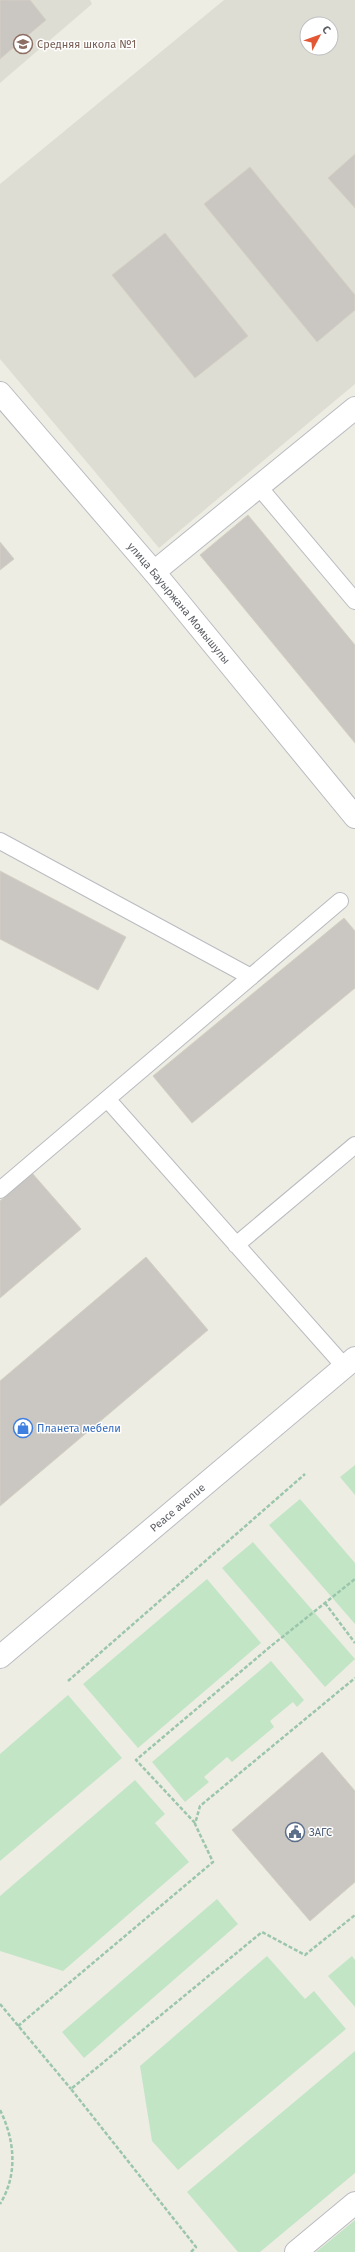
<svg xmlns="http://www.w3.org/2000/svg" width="355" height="2252" font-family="'Fira Sans',sans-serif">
	<rect width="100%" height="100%" fill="#eeede4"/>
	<path fill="#deddd3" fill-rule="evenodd" d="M0,0H90L92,4L0,83Z
		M224,0H355V384L159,548L0,359V184ZM307,24H331V48H307Z"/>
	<path fill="#c2e5c6" d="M355,1465V1495L340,1477Z
		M300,1499L355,1563V1624L269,1525Z
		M253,1542L355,1659L325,1687L222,1568Z
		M207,1579L261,1643L138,1748L83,1684Z
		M271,1661L304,1700L297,1707L293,1702L270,1721L274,1727L232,1762L227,1757L204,1777L209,1782L185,1802L152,1762Z
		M68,1695L122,1758L0,1861V1754Z
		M135,1780L165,1814L155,1823L189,1862L63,1971L0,1951V1896Z
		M217,1899L238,1924L84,2058L62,2032Z
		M267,1956L305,1999L314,1991L346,2029L178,2170L152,2141L140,2066Z
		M352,1956L355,1960V2007L328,1976Z
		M355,2051V2173L260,2252H238L187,2192Z
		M355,2220V2252H316Z"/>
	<path fill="#cac7c2" stroke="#d3d0c3" d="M0,0H30L46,20L0,59Z
		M355,154V208L328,178Z
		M250,167L355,295V310L317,342L204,204Z
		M165,233L248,336L195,378L112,275Z
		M248,515L355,645V743L200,555Z
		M0,542L14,559L0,570Z
		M0,871L126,937L98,990L0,939Z
		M344,918L355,931V988L192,1123L153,1076Z
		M32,1173L81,1229L0,1298V1201Z
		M146,1257L208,1330L0,1506V1381Z
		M322,1752L355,1791V1882L310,1921L232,1830Z"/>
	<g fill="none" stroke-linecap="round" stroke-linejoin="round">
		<defs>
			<path id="lane" d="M259,487L355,601
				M0,841L251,977
				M108,1100L344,1366
				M0,1190L340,901
				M236,1245L355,1145"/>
			<g id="street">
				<path id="s1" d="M0,393L154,572L355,817"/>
				<path d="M154,572L355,408"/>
				<path d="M296,2252L355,2203"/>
			</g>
			<g id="secondary">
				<path id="s2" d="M0,1657L355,1358"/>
			</g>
		</defs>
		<use href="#lane" stroke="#b9bbc0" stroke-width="18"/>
		<use href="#street" stroke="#b9bbc0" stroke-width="24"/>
		<use href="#secondary" stroke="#babcc2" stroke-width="24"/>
		<path stroke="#9bc6ac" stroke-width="2.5" stroke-dasharray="4 2" stroke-linecap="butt" d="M325,1603L355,1643
			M68,1681L305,1474
			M195,1823L136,1760L271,1646L355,1579
			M0,2004L71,2089
			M18,2026L213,1862L195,1824L200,1806L355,1678
			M0,2110C15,2140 18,2175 0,2204
			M191,2252L196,2247L71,2089L262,1932L305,1955L355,1915"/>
		<use href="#lane" stroke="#fff" stroke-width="16"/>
		<use href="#street" stroke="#fff" stroke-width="22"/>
		<use href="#secondary" stroke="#fff" stroke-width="22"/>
	</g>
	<defs>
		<symbol id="school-ring" viewBox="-11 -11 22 22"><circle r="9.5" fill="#fff" stroke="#8d6e63" stroke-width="1.5"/><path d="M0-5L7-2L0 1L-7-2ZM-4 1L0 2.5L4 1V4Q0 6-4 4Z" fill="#8d6e63"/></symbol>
		<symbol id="shop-ring" viewBox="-11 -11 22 22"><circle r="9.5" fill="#fff" stroke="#3f7fe0" stroke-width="1.5"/><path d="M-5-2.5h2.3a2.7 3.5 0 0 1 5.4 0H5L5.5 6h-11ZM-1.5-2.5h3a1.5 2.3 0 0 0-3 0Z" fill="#3f7fe0"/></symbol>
		<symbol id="civic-ring" viewBox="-11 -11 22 22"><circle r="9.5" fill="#fff" stroke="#5c6f8a" stroke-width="1.5"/><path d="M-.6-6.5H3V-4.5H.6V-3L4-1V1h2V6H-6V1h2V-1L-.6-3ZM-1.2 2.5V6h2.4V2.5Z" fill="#5c6f8a"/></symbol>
	</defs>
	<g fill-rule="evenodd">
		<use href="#school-ring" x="12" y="33" width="22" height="22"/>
		<use href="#shop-ring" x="12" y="1417" width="22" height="22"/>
		<use href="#civic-ring" x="284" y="1821" width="22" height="22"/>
	</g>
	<g text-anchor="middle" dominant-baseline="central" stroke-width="3" stroke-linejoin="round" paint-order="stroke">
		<g font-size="11" fill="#785e54" stroke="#fff" text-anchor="start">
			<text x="37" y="44">Средняя школа №1</text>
		</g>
		<g font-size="11" fill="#5c5f64" stroke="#fff">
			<text stroke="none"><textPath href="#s1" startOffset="276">улица Бауыржана Момышулы</textPath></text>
			<text stroke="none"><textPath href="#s2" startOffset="232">Peace avenue</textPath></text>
		</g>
		<g font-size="11" fill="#366cbe" stroke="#fff" text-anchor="start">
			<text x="37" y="1428">Планета мебели</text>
		</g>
		<g font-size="11" fill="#4e5e75" stroke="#fff" text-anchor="start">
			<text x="309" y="1832">ЗАГС</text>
		</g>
	</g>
	<g transform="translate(319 36) rotate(49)"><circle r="19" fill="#ffffff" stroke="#bebfc1"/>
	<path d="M0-3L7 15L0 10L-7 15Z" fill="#e45735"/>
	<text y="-6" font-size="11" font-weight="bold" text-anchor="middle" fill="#5c5f64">С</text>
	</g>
</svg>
